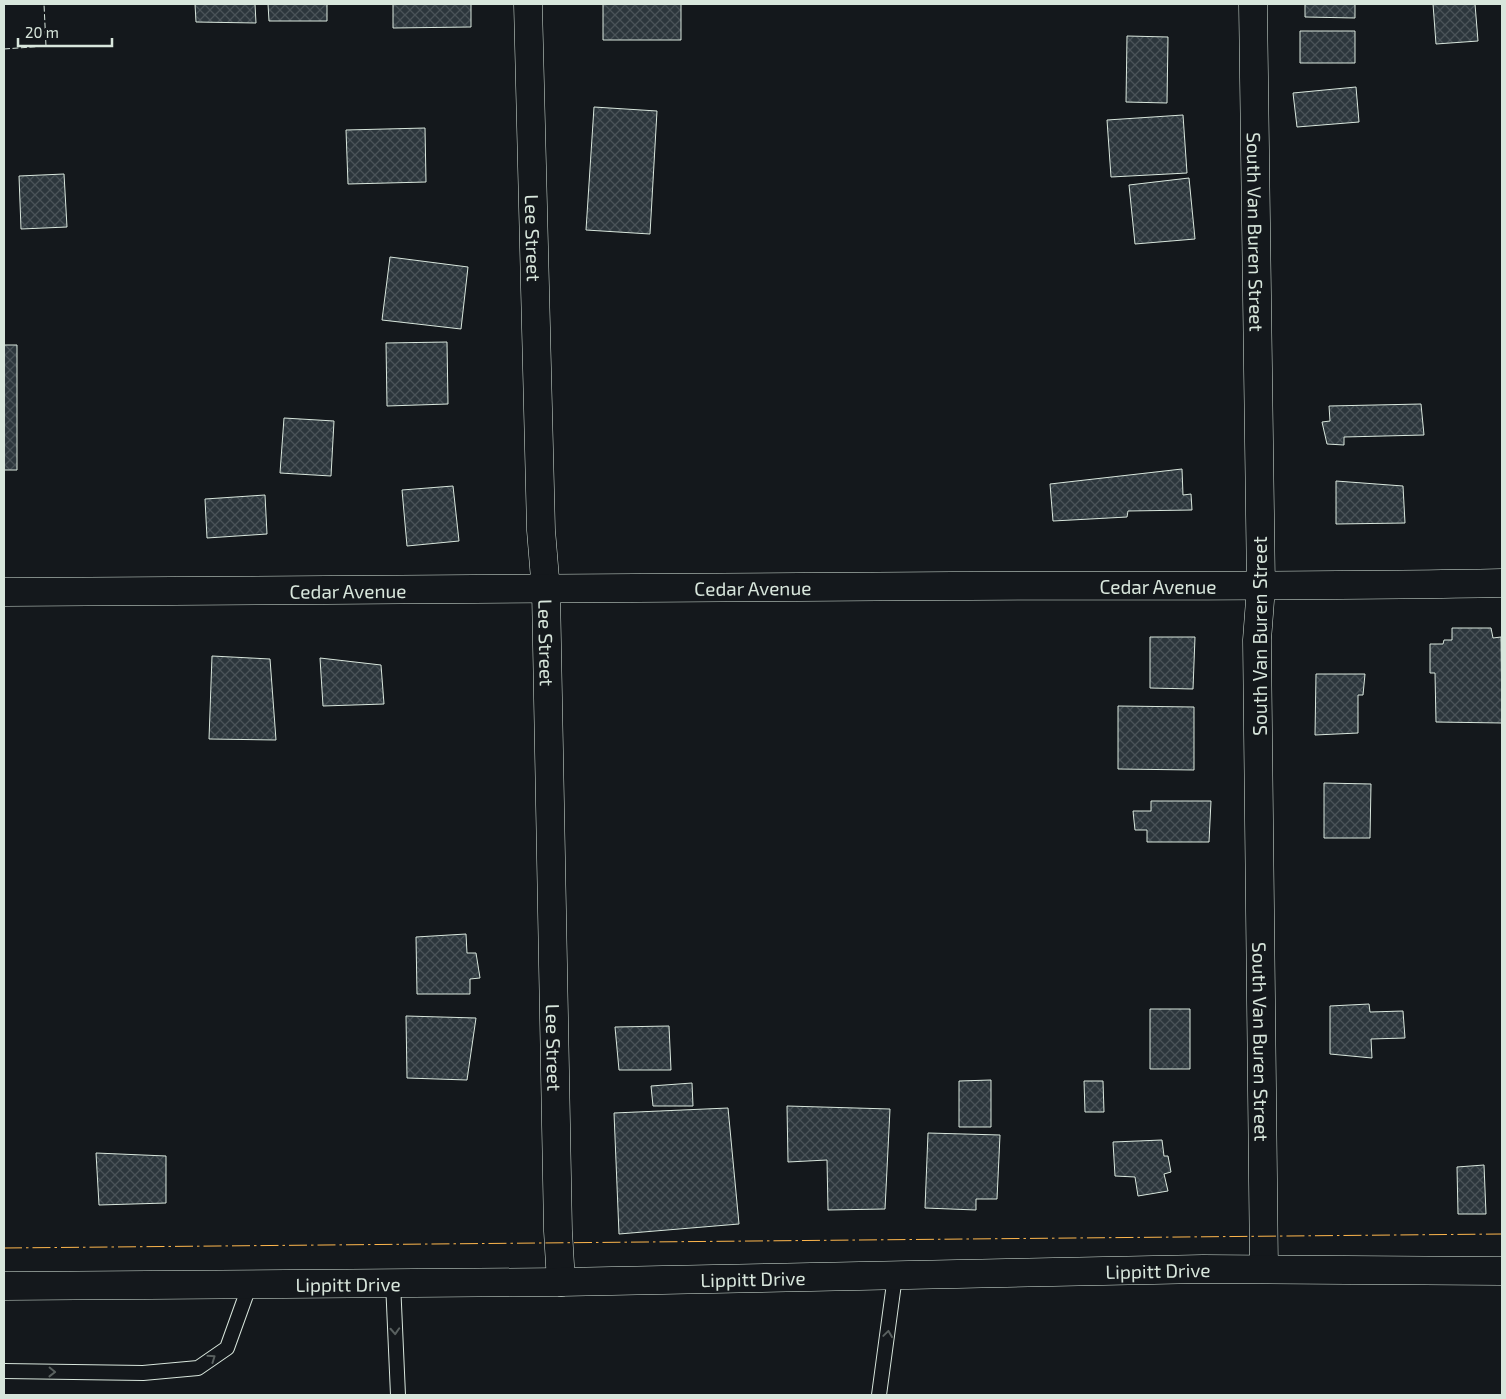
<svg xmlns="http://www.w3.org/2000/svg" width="1506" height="1399" font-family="'Exo 2',sans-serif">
	<defs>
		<pattern id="building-cross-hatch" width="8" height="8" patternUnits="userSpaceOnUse" patternTransform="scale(1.25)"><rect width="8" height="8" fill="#2c363c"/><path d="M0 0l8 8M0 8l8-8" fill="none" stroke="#4a5358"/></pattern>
	</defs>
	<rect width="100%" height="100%" fill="#14181c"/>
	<path fill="url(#building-cross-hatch)" stroke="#d8e6dc" d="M195,4H255L256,23L196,22Z
		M268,4H327V21H269Z
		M393,4H471V27L393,28Z
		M603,4H681V40H603Z
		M1305,4H1355V18L1305,17Z
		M1433,4H1475L1478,41L1436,44Z
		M1300,31H1355V63H1300Z
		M1127,36L1168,37L1167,103L1126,102Z
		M1356,87L1359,122L1297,127L1293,93Z
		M594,107L657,111L650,234L586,230Z
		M1183,115L1187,173L1111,177L1107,120Z
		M425,128L426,182L348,184L346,130Z
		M64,174L67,227L21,229L19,176Z
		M1189,178L1195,239L1135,244L1129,185Z
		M390,257L468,267L461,329L382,320Z
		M447,342L448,404L387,406L386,343Z
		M4,345H17V470H4Z
		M1421,404L1424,435L1344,437V445L1327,444L1322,422L1330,421L1329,406Z
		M284,418L334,421L331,476L280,473Z
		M1182,469L1183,495L1191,494L1192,510L1128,511L1127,517L1053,521L1050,484Z
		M1336,481L1403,486L1405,523L1336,524Z
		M453,486L459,541L407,546L402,490Z
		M265,495L267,534L207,538L205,499Z
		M1452,628H1491L1493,638L1501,637L1502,723L1436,722L1435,673H1430V644H1443L1444,640H1452Z
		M1150,637H1195L1193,689L1150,688Z
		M212,656L270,659L276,740L209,739Z
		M320,658L381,665L384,704L323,706Z
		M1316,674H1365L1363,695H1358V733L1315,735Z
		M1118,706L1194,707V770L1118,769Z
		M1324,783L1371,784L1370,838H1324Z
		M1151,801H1211L1209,842H1147V830H1135L1133,811H1151Z
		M466,934L467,953H476L480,978L470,979V994H417L416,937Z
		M1369,1004L1370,1012L1403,1011L1405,1038L1371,1039L1372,1058L1330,1054V1006Z
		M1150,1009H1190V1069H1150Z
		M406,1016L476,1018L467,1080L407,1078Z
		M669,1026L671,1070H619L615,1027Z
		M991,1080V1127H959V1081Z
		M1084,1081H1103L1104,1112H1085Z
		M692,1083L693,1106H653L651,1086Z
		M787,1106L890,1109L885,1209L828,1210L827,1160L788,1162Z
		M728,1108L739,1224L619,1234L614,1113Z
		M928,1133L1000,1135L997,1199H976V1210L925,1208Z
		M1162,1140L1164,1156H1168L1171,1172L1164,1174L1168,1191L1138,1196L1135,1177L1115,1176L1113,1142Z
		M96,1153L166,1156V1203L99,1205Z
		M1484,1165L1486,1214H1458L1457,1167Z"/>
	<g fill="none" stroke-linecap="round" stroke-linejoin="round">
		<defs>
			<path id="service" d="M393,1282L398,1395
				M4,1371L143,1373L198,1368L227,1348L250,1284
				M879,1395L895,1276"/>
			<g id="minor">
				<path id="s1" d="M528,4L541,530L546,591L558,1231L561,1282"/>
				<path id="s2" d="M1253,4L1261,587L1257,640L1264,1269"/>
				<path id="s3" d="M4,592C320,591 636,588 953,586C1136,585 1319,587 1502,583"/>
			</g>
			<g id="tertiary">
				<path id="s4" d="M4,1286L561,1282L1203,1269L1502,1271"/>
			</g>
		</defs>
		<use href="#service" stroke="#d8e6dc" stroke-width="16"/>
		<use href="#minor" stroke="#d8e6dc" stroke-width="29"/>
		<use href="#tertiary" stroke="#d8e6dc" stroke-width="29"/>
		<use href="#service" stroke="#14181c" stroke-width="14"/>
		<use href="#minor" stroke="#14181c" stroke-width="28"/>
		<use href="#tertiary" stroke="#14181c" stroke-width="28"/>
		<path stroke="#d8e6dc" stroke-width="1" stroke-dasharray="6 2.5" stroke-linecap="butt" d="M18,4H38
			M4,49L46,46L44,4"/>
		<path stroke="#ffb74d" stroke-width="1" stroke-dasharray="18 4 2.5 4" stroke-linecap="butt" d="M4,1248L1502,1234"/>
	</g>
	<defs><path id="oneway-chevron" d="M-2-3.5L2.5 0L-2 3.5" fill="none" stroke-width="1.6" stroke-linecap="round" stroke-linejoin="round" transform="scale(1.25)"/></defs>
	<g stroke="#59605f">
		<use href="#oneway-chevron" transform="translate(395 1331) rotate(87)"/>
		<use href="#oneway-chevron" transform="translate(888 1334) rotate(-82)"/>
		<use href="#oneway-chevron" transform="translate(212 1358) rotate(-35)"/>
		<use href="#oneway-chevron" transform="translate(52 1372) rotate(1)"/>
	</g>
	<g text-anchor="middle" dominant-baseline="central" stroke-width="4" stroke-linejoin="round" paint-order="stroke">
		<g font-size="19" fill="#d8e6dc" stroke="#14181c">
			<text stroke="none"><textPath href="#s2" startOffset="228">South Van Buren Street</textPath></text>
			<text stroke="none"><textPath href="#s1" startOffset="234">Lee Street</textPath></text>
			<text stroke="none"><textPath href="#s3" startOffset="1154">Cedar Avenue</textPath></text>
			<text stroke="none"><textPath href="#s3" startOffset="749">Cedar Avenue</textPath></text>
			<text stroke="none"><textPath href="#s3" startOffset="344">Cedar Avenue</textPath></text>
			<text transform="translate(1259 636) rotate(-90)">South Van Buren Street</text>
			<text stroke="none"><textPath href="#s1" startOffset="639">Lee Street</textPath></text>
			<text stroke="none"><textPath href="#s2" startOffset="1038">South Van Buren Street</textPath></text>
			<text stroke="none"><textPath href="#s1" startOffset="1044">Lee Street</textPath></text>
			<text stroke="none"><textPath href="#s4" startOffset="1154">Lippitt Drive</textPath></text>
			<text stroke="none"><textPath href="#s4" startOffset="749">Lippitt Drive</textPath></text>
			<text stroke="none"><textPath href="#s4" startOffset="344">Lippitt Drive</textPath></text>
		</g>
	</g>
	<rect width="1506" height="1399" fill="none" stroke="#d8e6dc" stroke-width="10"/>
	<path d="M18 38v8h94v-8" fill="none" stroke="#d8e6dc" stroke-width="2.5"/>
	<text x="25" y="38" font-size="15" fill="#d8e6dc" stroke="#14181c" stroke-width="4" paint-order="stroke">20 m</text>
</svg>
